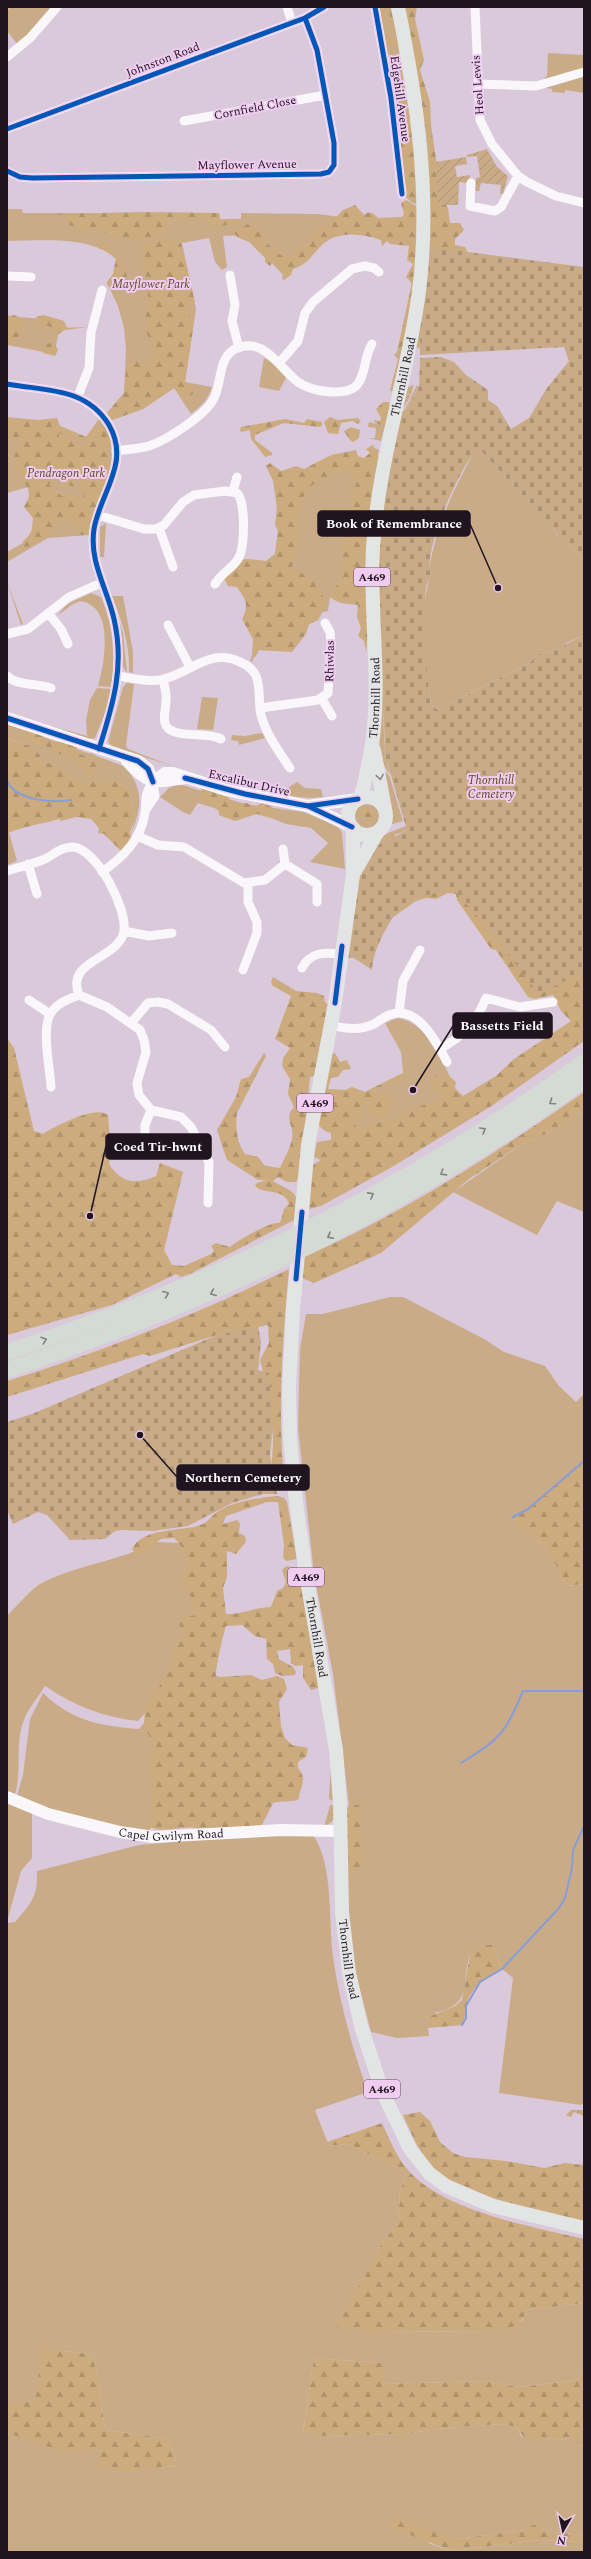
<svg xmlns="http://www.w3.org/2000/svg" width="591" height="2559" font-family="Spectral,serif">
	<defs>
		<pattern id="forest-firs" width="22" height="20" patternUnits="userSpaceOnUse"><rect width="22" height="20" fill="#ccac7e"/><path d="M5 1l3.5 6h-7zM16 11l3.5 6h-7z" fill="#af936d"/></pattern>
		<pattern id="cemetery-stones" width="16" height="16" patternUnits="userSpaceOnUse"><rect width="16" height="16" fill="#c9ac87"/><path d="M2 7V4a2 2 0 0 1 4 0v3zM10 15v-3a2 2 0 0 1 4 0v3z" fill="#ac9374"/></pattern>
		<pattern id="garden-furrows" width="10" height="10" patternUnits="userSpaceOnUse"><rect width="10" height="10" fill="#c9ac87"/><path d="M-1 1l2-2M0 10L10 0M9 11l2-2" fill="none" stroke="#ac9374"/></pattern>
	</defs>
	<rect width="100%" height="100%" fill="#dac8db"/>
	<path fill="#c9ac87" d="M11,7H54L18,45L7,31V10Z
		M378,7H391L396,26L418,205L411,202L404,195Z
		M548,53L584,55V93L565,90V93L552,92V89L536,86L547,76Z
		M7,209H22L23,213H219L220,219H241V213L317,214L411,225C394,227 341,229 328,238C309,251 312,263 285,272L277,268L245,235L223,236L227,267L222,270L215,262L209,238L182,243L196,309L185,382L212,387C208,400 201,406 191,414L174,388L143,409L112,420L107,413L124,393L126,350L124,328L118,306L107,283L113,274L116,258C87,235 41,241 7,241Z
		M17,317L61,320L59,328L88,327L59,331L54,354L7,345Z
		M264,358L275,364L286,378L279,391L259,387Z
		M414,385L411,394H407L411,395L403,409L407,387Z
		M417,385L418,387L399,424L383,527L378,530L399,411H404Z
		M7,417L60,426L86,437L98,420H101C126,454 101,499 90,535L48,538L7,562V552L39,534L28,487L7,493Z
		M369,422L380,425L386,422L381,441L369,438H375L376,428L368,427Z
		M372,447L379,450L373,479L364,565L330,597L328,611L319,613L318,620L309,624L292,651L257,650L252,662L250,661L255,648L246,599L234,583L224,580L244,559L266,561L275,554L278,532L275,479L371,461Z
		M481,451L555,530L557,536L564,539L584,560V635L566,643L563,648L537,655L531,662L438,710L431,705C426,663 417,614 431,574L429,570C436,526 453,490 474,452Z
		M106,523L104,557H100V527Z
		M7,582L23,624L21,625Z
		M91,593L101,597C113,624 116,657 111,687L98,686C104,665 113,616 89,604C86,602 82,601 78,602C71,604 63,612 57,616L67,604Z
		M112,596H123L133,652V673L129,672C130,645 122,621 112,596Z
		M117,616L123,633L127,673L123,667Z
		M127,683L134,684L126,746L128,749L172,766L113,747L108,742L123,687Z
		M97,688L111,689L108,706L95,738L89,739L40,723L87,736L86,720L90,700Z
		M202,697L218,698L213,730L197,729Z
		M380,710L383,711L385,755L390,774C376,760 379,728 380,710Z
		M7,724L124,766C146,790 141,809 130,837L135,818L130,793L125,785L120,782H85L70,777L60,767L42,761C35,742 21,747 7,737Z
		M262,733L265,738L239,745L238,741L231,740L232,735L244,736Z
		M384,771L389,775L403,821L392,824Z
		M297,782L305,788L321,789L323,797L310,798L288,796L289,787Z
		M179,784L245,804L303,812L338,826L342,833L345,869L310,862L328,843L311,828L286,824L261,814H252L234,820L219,815L220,810L198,803L190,815L183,812L160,797L169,788Z
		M355 816a12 12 0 1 1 24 0a12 12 0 1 1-24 0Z
		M7,825L17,861L7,865Z
		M406,826L407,830L395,835L358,885L356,880L383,835Z
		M398,1018C431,1023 446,1071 459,1096L341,1158L351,1091L365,1092L403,1073L401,1052L385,1023Z
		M584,1111V1212L557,1201L537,1235L453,1192L525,1142L546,1134Z
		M390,1297H403L484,1339L504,1352L545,1366L559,1386L576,1402L584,1394V1461L528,1509L513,1517C520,1532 528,1529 538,1540C551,1554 559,1567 565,1586L584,1584V2103L581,2105L499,2093L513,1978L502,1969L493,1945L470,1955C460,1987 474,2003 435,2013L428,2028L429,2036L397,2038L371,2032L355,1971L345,1877L359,1827V1806L349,1805L333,1674L314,1574L298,1428L300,1349L306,1314H323Z
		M155,1542L183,1543L193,1577L199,1629L153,1705L138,1721C103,1717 74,1706 45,1686C38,1697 28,1709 24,1720C14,1744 23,1773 14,1797L7,1794V1616C16,1607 30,1590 40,1584C77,1564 119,1562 155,1542Z
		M43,1693C72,1721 101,1726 139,1729L147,1719L153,1744V1826L147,1832L87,1820L16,1799L23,1775L30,1719Z
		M331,1765L334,1801L329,1799Z
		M7,1800L32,1812V1858L21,1871L7,1922Z
		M330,1805H336C336,1815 335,1822 324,1827Z
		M313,1835C334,1865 328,1921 333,1957C340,2004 352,2048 368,2092L315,2110L329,2146L348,2144L406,2172L400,2192L398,2222L381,2245L353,2297L369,2332L499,2331L522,2321L528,2310L584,2303V2367L579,2378L572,2381L518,2387L484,2381L383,2384V2363L314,2358L303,2432H316L317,2436L404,2434L444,2428L501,2424L517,2427L521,2436L543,2441L551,2438L557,2440L571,2438L584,2448V2535L544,2531L541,2525L526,2530L457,2539L448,2538L428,2543L452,2551L539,2540L584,2542V2552H7V2434C42,2439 62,2456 102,2450L124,2471L177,2466L169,2439L105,2430L99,2381L92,2354L53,2350L35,2402H7V1923L15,1922C31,1903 38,1897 37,1871L139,1845L243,1836Z"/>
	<path fill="url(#forest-firs)" fill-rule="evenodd" d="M377,7H391L408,106L413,111L418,205L404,196V187L407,182L401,177L407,169V165L400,160L405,150L397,146V134L407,133L406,129L397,128L398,121L406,122L396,111L399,109L404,110L402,94L394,93L395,87H401L399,72L394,77L391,75V71L399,68L397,47L392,45L384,48L383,38L386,36L394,39L389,11L381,16Z
		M403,7H417L415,19L424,60L420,70L430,102L431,125L442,200L448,208L450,223H460L464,230L455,239V245L465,247L468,253L421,348L414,347L425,280Z
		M406,200L418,207L421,248L407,328L392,392L390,390L398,359L394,355L397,352L411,287V282L406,277L413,264L407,260L409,246L390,244L387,241L382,246L381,240C360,233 335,230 319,248C310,258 306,265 293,269L291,275L284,280L282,279L283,275L272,263L270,266L265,262V258L249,242L239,238L232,232L248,224L252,229L260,230C265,243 274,252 286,258L307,244L318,228L328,226L343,210L355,205L364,215C370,210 373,213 378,218L402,217L404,214L401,203Z
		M144,212L219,213L220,219L240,220L238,223L215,227L201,217L170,219L166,220L164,233L147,240L133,239L100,232L82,230L67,224L65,216L56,214Z
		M165,238L181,243L195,302L190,301L187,305L193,329L185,382L193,389V394L183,399L174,388L143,409L112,420L107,413L124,393L126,370L131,362L137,361L144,365L150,364C156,348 149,346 147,332C144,317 149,301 148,286C147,275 139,260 143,249C146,243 159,240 165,238Z
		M104,243L119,259V268H126L127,283L121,289L115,285H107V282L113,274L116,259L105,250L99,249L100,245Z
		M14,315L22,319L24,332L7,346V316Z
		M44,315L64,321L67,328L59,334L54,333L49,326L39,324L36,317Z
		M54,342L58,350L55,356L43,353L47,344Z
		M383,402H389L390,406L386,422L380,425L375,423L374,420L380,421L381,418L376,409Z
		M405,409H406L387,763L383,711L380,710V597L377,590L370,639L367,641L366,652L364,641L358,636L361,628L357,617L358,605C346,603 339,605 330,597L333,588L343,581V537L346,535L352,497L349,496V491L355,487L357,482L346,469L334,472L306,489L298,513L297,550L291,570C294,572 295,570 299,572C319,580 332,601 318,620L309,624L306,634L292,652L259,650L255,657L252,656L253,639L242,619C250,605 245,599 237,587L228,586L224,578L244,559L266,561L275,554L278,532L275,524L277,508L273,481L266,466L270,463L281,471L296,466L304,469L331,455L356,450L358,456L364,458L370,453L366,449L373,445L379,457L377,530L382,529L384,522L382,518L399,424Z
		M7,417L38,420L57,418L60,426L86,437C94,432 95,425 106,428L111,442L106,461L111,473L97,506L90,513L93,516L90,532L82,535L76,533L77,524L74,521L56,522L50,534L30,546L24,547L23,541C33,534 32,528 33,518L24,507C26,503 29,499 29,495C29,475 0,474 22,441L20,437H7ZM59,432L62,435L86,439L87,442C75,445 69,437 59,437ZM56,471L62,476L64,484L75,487L76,476H79L84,497L82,501L78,495L62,496L57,493L53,487L49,486Z
		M330,417L337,420L358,418L361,421L358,424L353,421L341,423L338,434L328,433L324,422Z
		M285,419L304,423L307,419L322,422V425L320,427L284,423L255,435V440L272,453V455L265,457L251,439L250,430L241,432L240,430L241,427Z
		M351,427L360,430L359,438L353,442L350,440L344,431Z
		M24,728L42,734C48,745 53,741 64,742C68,743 72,745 76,746L79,754L85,756L91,753C103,757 97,769 92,777H87L84,768L79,765L76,758L57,753L49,747L34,745L22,735Z
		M7,737C22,748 34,740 43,761L60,767L71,777L85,782H120L125,785L130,793L135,818L130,832L132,843L121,851L104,834L98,833L99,828L91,819L76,817L61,821L59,819C43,824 19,827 7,834Z
		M202,787L228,794L229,800L235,804L247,803L254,807L262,803L272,807L275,811L270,818L257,814L235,821L219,815V811L199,796Z
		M358,807L373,810L377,816L372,819H366L364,815L358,814Z
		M395,835L391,912L445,882L584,968V1041L493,1105L392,1167L321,1206L309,1209L311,1166L321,1160L314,1157L317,1142L331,1140V1133L325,1131L317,1124L332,1054L335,1053L340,1062L347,1060L351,1069L343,1070L338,1077L331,1078L328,1089L345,1090L352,1087L365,1092L403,1073L405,1076C396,1086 383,1082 374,1091L390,1098C394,1110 389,1115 378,1120C366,1116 371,1112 366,1102L362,1104V1116L356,1121L355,1125L359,1131L370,1124L393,1120L408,1110L442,1099L445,1095L435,1089L432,1083L438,1073L448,1075L456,1082L455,1088L463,1096L496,1076L514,1059L571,1021L561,1011L553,995L534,999L528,997L496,950L491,949L457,900L456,894L448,893L436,899L426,898L416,901L392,918L381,938L359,956L345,959C353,917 353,858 395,835Z
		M273,977L296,991L317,993L324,996L325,1002L330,1006L317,1075L310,1077L300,1176L296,1182H287L278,1177L273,1181C280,1186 292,1189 296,1197L294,1220L190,1274L181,1277L176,1274L112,1305L7,1335V1038L14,1048L34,1131L43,1134C56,1126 95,1105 108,1115L111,1151L109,1164C121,1183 136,1185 156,1176L160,1163L183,1172L164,1250L172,1265L184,1266L211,1254L214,1251L211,1246L216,1243L230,1247C236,1241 273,1220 280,1223L284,1209L289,1204C284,1189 269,1194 257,1188L255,1184L266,1180H258L227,1160L217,1130L236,1097L241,1079L249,1077L264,1053L266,1056L237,1113C235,1126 237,1144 245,1154L258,1157L265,1166L280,1168C284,1159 290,1149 292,1139C295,1126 283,1119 294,1107L288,1094L290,1079L282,1066L283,1058L290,1048L275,1039L291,996L273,986L271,982Z
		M584,1092V1111L546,1134L525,1142L469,1179L381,1253L314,1283L302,1278L304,1257C404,1213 494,1154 584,1092Z
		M289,1269C283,1336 278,1401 283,1469L281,1471L272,1472C271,1460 273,1453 273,1442C273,1415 267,1386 260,1360L269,1343L268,1325L217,1335L150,1356L143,1354L7,1397V1381C104,1351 198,1314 289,1269Z
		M584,1461V1584L565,1586C559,1568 551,1554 538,1540C528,1529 520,1532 513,1517L528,1509Z
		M277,1496L284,1498L287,1502L297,1559L286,1561L283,1557L284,1545L278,1502H267L226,1516L223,1524L237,1520L240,1523L239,1533L245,1536L246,1542L236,1554L227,1551V1577L223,1588L226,1614C240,1615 256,1607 271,1607L277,1591L283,1588L286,1582L282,1570L286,1566L295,1568L299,1574L319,1682L318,1688L311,1690L303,1678V1665L295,1666L291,1663L290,1649L277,1651L279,1659L293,1667L296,1672L295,1675L282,1676L275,1673L273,1664L267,1659L266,1639L255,1636L242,1625L226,1626C223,1635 215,1670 216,1676L220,1677L251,1675L262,1680L277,1676L284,1679L287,1689L279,1702L281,1726L285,1738L292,1745L308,1748L306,1757L298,1762V1768C309,1780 298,1790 299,1799C291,1803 282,1800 273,1803L260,1829H198C183,1823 158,1837 147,1824L153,1818L150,1764L153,1744L144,1725L145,1709L172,1666V1657L182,1633L179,1624L183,1618L195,1615C194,1599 187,1591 182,1577C192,1565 184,1547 174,1538L161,1539L140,1554L135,1553L132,1549C143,1527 181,1532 200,1525C208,1523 212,1514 220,1510C236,1501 258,1498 277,1496Z
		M349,1805H359L362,1865L345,1877L344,1812Z
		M485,1945H493L502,1969C486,1978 470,1987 466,2007C464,2015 466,2018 462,2025L428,2028L431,2016L455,2006L462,2000L470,1955Z
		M420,2112L430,2121L440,2142L453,2153L465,2157L506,2161L544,2168L565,2163L584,2165V2221C546,2213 456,2194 431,2166C418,2151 411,2132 403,2115Z
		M382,2123C389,2138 396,2156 407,2169C444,2212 531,2226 584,2239V2303L528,2310C521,2324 515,2328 499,2331L369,2332L336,2328L381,2245L398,2222L400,2192L406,2172L348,2144L328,2146L327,2142Z
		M43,2345L53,2350L92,2354L99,2381L105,2430L169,2439L177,2466C152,2468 122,2476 97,2467L101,2450C84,2453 65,2452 49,2447C33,2443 24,2437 7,2434V2402H35Z
		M314,2358L383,2363V2384L484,2381L518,2387L572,2381L579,2378L584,2367V2448L571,2438L557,2440L551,2438C536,2445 523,2441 517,2427L501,2424L444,2428L404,2434L317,2436L316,2432L303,2433Z
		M396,2519L457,2539L526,2530L533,2525H541L544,2531L584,2535V2542L539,2540L452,2551L397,2530L391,2522Z"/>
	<path fill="url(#cemetery-stones)" d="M429,247L584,267V560L564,539L558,537L555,530L482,452H475C459,469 422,553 431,574C430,580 427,582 426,588C422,627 426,666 431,705L438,710L531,662L537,655L563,648L566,644L584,635V971L539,994L486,926L452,888C418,898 399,901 383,934C377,947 373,956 372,970L354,958L346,957L361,874L377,846L407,830L385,755L381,566L386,497L399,424L419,386L420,358L441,357L454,362L466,375L488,390V400L497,406L511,429L529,418L547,388L569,361L564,347L420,355V322Z
		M258,1326L261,1342L258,1370L269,1373L273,1427L270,1455L277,1494H263L232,1503L188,1526L152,1531L122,1530L115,1531L105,1539L70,1540L47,1515L38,1512L13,1524L7,1510V1422L32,1414L217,1335Z"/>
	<path fill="url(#garden-furrows)" d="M487,149L497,167L508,176L503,194H500L501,185L481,183L479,191H475L476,178L480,177L477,156L467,157V155Z
		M466,157L467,164L455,166L457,177L470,175V177L466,183L459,182L458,205H438L436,162Z
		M571,2110H584V2116L574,2112L571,2117L566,2115Z"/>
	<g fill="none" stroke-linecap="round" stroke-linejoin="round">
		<path stroke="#889cd9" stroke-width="2" d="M7,781C17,801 51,803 71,800
			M513,1517L528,1509L584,1461
			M461,1763C501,1739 505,1733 523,1691H584
			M462,2025L466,2018V2006L480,1982L502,1969L559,1908L565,1898L572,1868L573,1850L584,1826"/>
		<path stroke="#f9f7fa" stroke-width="9" d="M287,7L292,23
			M375,7L391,98L402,194
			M475,7L480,120L492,144L518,176L527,182L556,196L584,203
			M7,57L30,38L57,7
			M477,84L536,86L584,72
			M184,121L325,95
			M7,129L305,18L324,7
			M7,171L20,177L32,178L321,174L329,172L334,165V143L317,50L305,18
			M471,183L470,206L495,211L501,207L518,176
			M230,275L235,305L232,321L239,348
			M7,276L31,277
			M280,362L298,341L305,313L313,302L352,269L365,266L374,268L379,272
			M7,384C45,391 86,387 109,425C131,463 100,493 94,529C89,562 107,588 114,619C125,666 113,705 99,749
			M78,396L89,368L91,333L102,290
			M116,451C127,449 139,449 149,446C167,440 206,415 214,398C222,382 218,358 235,349C264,335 280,369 298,382C310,391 343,397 356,386C366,376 364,356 372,344
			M233,491L237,477
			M98,515L144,529H155L164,525L183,502L194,495L225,491L237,493C246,502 245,548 238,559C232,569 221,573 215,584
			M159,528L173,567
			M48,613L61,629L68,644
			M168,625L190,667
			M7,634L28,629L69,597L101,583
			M7,676C17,686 37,683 51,688
			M118,676C132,678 150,683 164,679C190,673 211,647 240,662C247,665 253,669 256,676C261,687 258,703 261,715C266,734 279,752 290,768
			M163,680C165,687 167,694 166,701C166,708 163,716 165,723C169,740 207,731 221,739
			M322,699L332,716
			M260,708L318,700L328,693L331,643L330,632L325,623
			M145,811L155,796L153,782
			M137,836L158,845L184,847L244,883L265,880L285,864L317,884V902
			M283,849L285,864
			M28,864L37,894
			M7,871C20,867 33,864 45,859C55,854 61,847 73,847C97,849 127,908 124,931C119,960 65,959 79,995
			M102,872C123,857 141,840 145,813C147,798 143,796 153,782
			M124,931L149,936L172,933
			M302,968C310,952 325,952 341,954
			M243,970L257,933V922L248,902V883
			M79,995L107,1007L140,1030L144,1040L146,1052L137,1083L139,1095L151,1110L181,1117L191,1127L209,1162L208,1203
			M29,1000L50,1014
			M399,1013L403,981L420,950
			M132,1022L148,1003L158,1002L168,1004L211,1030L225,1047
			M331,1025C345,1029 360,1031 374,1024C379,1021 384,1017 389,1015C418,1004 436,1042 447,1062
			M440,1049C463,1036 476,1023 486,998L520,1007L553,1002
			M51,1087C50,1069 41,1027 51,1013C57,1003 69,999 79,995
			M145,1137V1125L151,1110"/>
		<g stroke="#f9f7fa" stroke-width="12">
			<path d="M7,718L138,761L148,769L153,782"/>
			<path d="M127,761C150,787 154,782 185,778"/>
			<path d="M153,782L165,773H173L226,790L308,806L352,827"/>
			<path d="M308,806L358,799"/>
			<path id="s1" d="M7,1797L48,1814L120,1832L153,1837L282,1830L340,1831"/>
		</g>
		<g stroke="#e3e5e4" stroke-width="14">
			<path d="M374,750L385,809"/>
			<circle cx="367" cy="816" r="19"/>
			<path id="s2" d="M359,799C366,784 366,772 370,756C383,689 369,616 373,548C378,460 408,377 419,291C431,196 417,99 398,7"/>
			<path id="s3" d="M353,828V875L335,1003L308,1145L293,1309L289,1389L290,1437L295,1494L305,1568L336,1750L340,1803L342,1912L349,1973L361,2026L383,2093L410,2149L429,2173L446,2186L493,2206L584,2228"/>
			<path d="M355,871L377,833"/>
		</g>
		<path stroke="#d4dad4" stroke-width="16" d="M7,1352C212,1287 409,1187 584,1062
			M7,1370C213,1302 408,1207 584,1080"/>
		<defs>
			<path id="cycleway" d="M375,7L391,98L402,194
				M7,129L305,18L324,7
				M7,171L20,177L32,178L321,174L329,172L334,165V143L317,50L305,18
				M7,384C45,391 86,387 109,425C131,463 100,493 94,529C89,562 107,588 114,619C125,666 113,705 99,749
				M7,718L138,761L148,769L153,782
				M185,778L245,794L308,806L352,827
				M308,806L358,799
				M335,1003L342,946
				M296,1279L302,1212"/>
		</defs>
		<use href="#cycleway" stroke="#efccf0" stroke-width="8"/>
		<use href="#cycleway" stroke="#0057b8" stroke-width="5"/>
	</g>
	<defs><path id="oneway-chevron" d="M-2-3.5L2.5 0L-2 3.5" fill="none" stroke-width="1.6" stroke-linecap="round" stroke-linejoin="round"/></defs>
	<use stroke="#8b878c" href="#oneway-chevron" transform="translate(380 777) rotate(80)"/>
	<g stroke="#838183">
		<use href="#oneway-chevron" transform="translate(552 1102) rotate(145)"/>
		<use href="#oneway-chevron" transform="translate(483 1130) rotate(-30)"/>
		<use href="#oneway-chevron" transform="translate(443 1173) rotate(148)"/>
		<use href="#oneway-chevron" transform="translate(371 1195) rotate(-29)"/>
		<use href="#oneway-chevron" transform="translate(330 1236) rotate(153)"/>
		<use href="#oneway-chevron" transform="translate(213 1293) rotate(157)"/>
		<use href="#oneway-chevron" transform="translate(166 1294) rotate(-23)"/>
		<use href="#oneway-chevron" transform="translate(44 1340) rotate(-19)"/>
	</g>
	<g text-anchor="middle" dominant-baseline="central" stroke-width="4" stroke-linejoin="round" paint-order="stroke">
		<g fill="#efccf0" stroke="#5e4b5f" stroke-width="1">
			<rect x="354" y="568" width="36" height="18" rx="3"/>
			<rect x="297" y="1094" width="36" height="18" rx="3"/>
			<rect x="288" y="1568" width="36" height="18" rx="3"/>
			<rect x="364" y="2080" width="36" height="18" rx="3"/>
		</g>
		<g font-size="11" font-weight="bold" fill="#201421">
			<text x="372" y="577">A469</text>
			<text x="315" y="1103">A469</text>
			<text x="306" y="1577">A469</text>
			<text x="382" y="2089">A469</text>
		</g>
		<g font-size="12" fill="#201421" stroke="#efccf0">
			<text transform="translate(163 60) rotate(-21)">Johnston Road</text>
			<text transform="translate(478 85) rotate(-94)">Heol Lewis</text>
			<text transform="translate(400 99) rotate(82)">Edgehill Avenue</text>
			<text transform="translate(255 108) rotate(-11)">Cornfield Close</text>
			<text transform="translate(247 165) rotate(-1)">Mayflower Avenue</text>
			<text stroke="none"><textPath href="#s2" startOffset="427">Thornhill Road</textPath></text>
			<text transform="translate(330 661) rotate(-89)">Rhiwlas</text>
			<text stroke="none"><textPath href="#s2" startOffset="103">Thornhill Road</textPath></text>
			<text transform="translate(249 783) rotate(13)">Excalibur Drive</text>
			<text stroke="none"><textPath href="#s3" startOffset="816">Thornhill Road</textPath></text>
			<text stroke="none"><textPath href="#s1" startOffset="170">Capel Gwilym Road</textPath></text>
			<text stroke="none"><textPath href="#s3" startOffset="1140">Thornhill Road</textPath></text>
		</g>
		<g font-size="12" font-style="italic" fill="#5d4a22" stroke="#efccf0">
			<text x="151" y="284">Mayflower Park</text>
			<text x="66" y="473">Pendragon Park</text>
			<text x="491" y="780">Thornhill<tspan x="491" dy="14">Cemetery</tspan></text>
		</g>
	</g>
	<path fill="none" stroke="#201421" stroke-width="1.5" d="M498 588L470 524M413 1090L453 1026M90 1216L106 1146M140 1435L177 1477"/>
	<g fill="#201421" stroke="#efccf0" stroke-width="1.5">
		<circle cx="498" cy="588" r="4"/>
		<circle cx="413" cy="1090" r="4"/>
		<circle cx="90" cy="1216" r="4"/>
		<circle cx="140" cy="1435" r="4"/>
	</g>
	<g fill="#201421" stroke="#201421" stroke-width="1.5">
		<rect x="318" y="511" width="152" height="25" rx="4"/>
		<rect x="453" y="1013" width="99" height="25" rx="4"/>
		<rect x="106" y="1134" width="105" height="25" rx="4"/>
		<rect x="177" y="1465" width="132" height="25" rx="4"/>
	</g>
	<g font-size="13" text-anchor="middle" font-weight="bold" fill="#fff">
		<text x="394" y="528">Book of Remembrance</text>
		<text x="502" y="1030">Bassetts Field</text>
		<text x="158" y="1151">Coed Tir-hwnt</text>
		<text x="243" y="1482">Northern Cemetery</text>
	</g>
	<rect width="591" height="2559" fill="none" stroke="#201421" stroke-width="16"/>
	<g transform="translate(563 2531) rotate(189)" stroke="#efccf0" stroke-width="3" paint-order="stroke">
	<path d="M0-3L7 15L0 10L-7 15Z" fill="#201421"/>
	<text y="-6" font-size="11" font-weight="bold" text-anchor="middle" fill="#201421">N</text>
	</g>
</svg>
